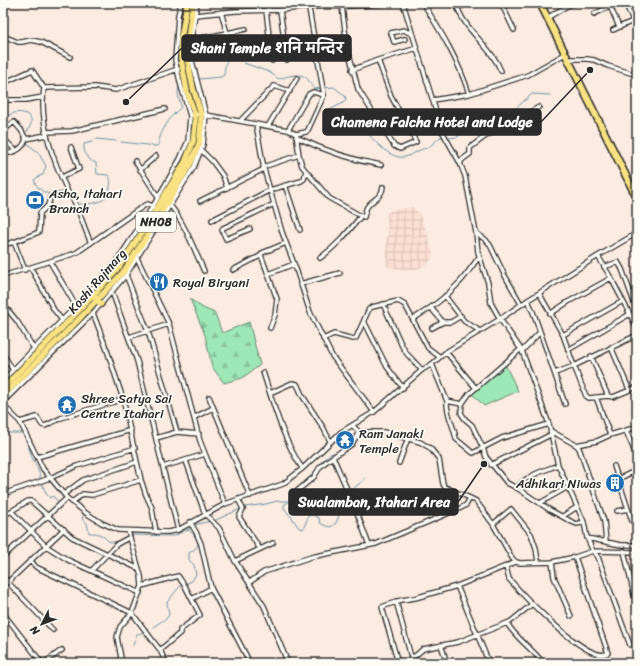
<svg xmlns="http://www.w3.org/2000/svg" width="640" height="666" font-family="Sriracha,'Playpen Sans Deva',sans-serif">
	<defs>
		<pattern id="industrial-grid" width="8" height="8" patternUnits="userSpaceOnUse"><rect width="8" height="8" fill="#fcdfd2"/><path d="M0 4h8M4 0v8" fill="none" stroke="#d8c0b4"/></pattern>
		<pattern id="forest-firs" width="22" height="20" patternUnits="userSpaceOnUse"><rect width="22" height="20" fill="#9ee7b6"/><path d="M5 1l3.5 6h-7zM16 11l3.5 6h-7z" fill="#88c69d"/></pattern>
	</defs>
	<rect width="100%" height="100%" fill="#fcebe1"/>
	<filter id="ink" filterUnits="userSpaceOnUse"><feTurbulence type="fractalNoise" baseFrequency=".025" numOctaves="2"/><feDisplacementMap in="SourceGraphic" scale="8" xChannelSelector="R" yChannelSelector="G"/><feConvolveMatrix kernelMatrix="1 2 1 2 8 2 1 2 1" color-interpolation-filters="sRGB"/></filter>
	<g filter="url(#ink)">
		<path fill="url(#industrial-grid)" d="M413,207L419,213L426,230L433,254L432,259L425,266L417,269L409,270L387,267L386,239L388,236L387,213L392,210Z"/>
		<path fill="url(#forest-firs)" stroke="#648970" d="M190,299L203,308L215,313L222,333L249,322L260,365L242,378L224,383L212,367L205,335Z"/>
		<path fill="#9ee7b6" stroke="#648970" d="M505,364L518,391L484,406L471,393Z"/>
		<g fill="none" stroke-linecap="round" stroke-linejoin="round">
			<path stroke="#6994a4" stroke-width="1" d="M199,79L221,77L224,75C225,66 226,57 233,51L236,52L244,63L269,72L279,79C288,76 303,71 309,81C311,84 311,86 314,89L334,87L345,96L346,99L343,103L328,111L327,115L329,119C337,121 359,127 365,131C375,140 384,154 399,157C410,159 418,148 428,148L440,137H443
				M3,116L5,117C8,116 11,114 14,113C21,111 33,114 31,123C31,126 28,129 27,132
				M447,137C462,140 461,132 471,125C476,123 487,121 493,118L495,113L501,110L506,113L515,109L532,94L550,95
				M27,142L30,146L38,152L46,166L43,175L39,176L34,180C38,191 46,195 57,194
				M121,142L156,146L159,145C157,138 168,120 174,114C176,111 179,110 181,107C180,100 176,94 179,87
				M66,195L73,203
				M78,204C92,204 108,204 110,187C111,182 111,179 108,175L97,174L96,163C87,160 83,152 84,144L92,142L93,140L97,139L116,141
				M3,427L6,433H22C27,440 29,449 32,457C35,465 40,471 40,479
				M319,465C323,460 329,452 336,453L354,437
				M305,482L315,471
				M42,484L47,495L50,498L53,496L58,502
				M296,491L290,501L284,505V508L292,518L299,528L303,529L309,515H313L319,518L320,523L326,526L331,527L336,523L345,501
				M352,493L355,487L366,478
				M245,507L266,504L277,501H289
				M81,512L84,514L82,519L87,523L89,533C92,533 96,533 99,534C108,537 105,545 119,541
				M216,520L240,509
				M194,525L210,521
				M187,530L191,528
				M185,531L189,530C194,535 197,537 198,545L195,549L189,553V560L194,565L196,574L192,581L185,584
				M132,535L174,536L184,531
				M153,627L162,621L165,620L169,615L167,602C174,596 174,591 182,585
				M133,645L137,635L143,632"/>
			<defs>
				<path id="street" d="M267,3L269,10
					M403,3L442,131L460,163L465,176L476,233L478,252L488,283L491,303L500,319L522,351L549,424L558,465L584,522L587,538L593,551L598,557L630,645
					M423,3C441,32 459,61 469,94
					M449,3L462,6L470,3
					M501,3L514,30
					M625,3L633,20
					M456,5C459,10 461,17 465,22C476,39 493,51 501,71
					M610,6L619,27
					M342,7L347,45L358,89L394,146L400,149L416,142L391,96L378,60
					M266,10L272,61
					M280,10L287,60
					M221,12L227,33L246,29
					M594,14L617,3
					M195,15L236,11L280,10L309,7L353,6L395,3
					M547,18L567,6L575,3
					M632,21L637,31
					M613,30L637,19
					M3,36L18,42H22L31,40L41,42L70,57
					M405,39L394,42L391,33L404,30L413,35
					M191,40L227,33
					M568,59H587L594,60L608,66L637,75
					M352,70L378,60L417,48
					M3,82L10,80L32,70L44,88L95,87L116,90L178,69
					M44,88C39,124 53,160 68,192C70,196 73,199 75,203C81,216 85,230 91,243
					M3,100H26L43,97
					M433,100L469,94L528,75L565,54
					M193,115L201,114L288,130L296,134L299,155L302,166L306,171L329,198L361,216C348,232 337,246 320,258
					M240,121L274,86L290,91
					M256,124L264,169L282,232L296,269L310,312L332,356L374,412
					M268,126L297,78
					M288,130L309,94L313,92L324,95
					M3,131L14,122L21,130L26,139L46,135
					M45,132L72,131L165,109
					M296,134L306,132L308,130L324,95L308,3
					M296,137C323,150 352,160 381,165
					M3,138L16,151
					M202,151L212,161L223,176L227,188
					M3,155C13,152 24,150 26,138
					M135,161L158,197
					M460,163L463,159L470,154V148L471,147L483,138L539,107
					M263,167L299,155
					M140,170L156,156
					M62,177L79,169L71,147
					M285,185L300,230
					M200,201L264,169
					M170,205C185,224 194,249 204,271
					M364,217C365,214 365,210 367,207C372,199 382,198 383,187
					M212,220L270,190L301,181L304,179L306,171
					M250,229L226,239L222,230L223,228L274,204
					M476,233L486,240L490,245L504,274L521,304
					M3,245L14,242
					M598,256L611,278L637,328
					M137,258L169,324L200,441L225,504
					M50,262L76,306
					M604,267L618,262L622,269L636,308
					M31,268L54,310L62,320
					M25,270L14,242L39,232L40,213C46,207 49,207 50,197L53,196L69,194
					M233,270L260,256
					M268,274L294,264
					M126,275L148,331L177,432
					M3,276L76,253L145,205L148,204L153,206
					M300,284L340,273
					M112,292L137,361L178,530
					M539,293L563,335L574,366L586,396L589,398L608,396L613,397L637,387
					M445,296L464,321L480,331
					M528,300L535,317L565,404
					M3,304L17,321L34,349
					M383,304L402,346L407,354L422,370
					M431,308L443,322
					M93,313L107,350L123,399L141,480L146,495L152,508L156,532
					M550,314L568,302L611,278
					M413,319C430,309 445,298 458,284C466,276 472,266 479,257
					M364,321L387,367L403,388
					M270,328L275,315L277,299L261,255L262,253L286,243
					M432,328L443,322H451L461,316
					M563,335L623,301
					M129,337L169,324
					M323,339L334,334L353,339L356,338L369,309L372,307L398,301L405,305L428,348L440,357
					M611,347L629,389
					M521,349L469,394L462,404L461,413L465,419L472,425L483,448L486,457L507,483L517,488L550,510L572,522L577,524L584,522
					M568,350L630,314
					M522,351L540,332
					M446,352L475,387
					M3,354L13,370
					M591,356L608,396
					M432,364L447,401L462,404
					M263,372C273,403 284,442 302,468
					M555,373L574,366L637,335
					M3,380L76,306L115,264L153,206L180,159L188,141L190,116L181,86L175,60L178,15L181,3
					M270,393L292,383L297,384L302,395L324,429L330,441
					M209,397L250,496
					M596,397L610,435
					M447,401C446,414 454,426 456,439L473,453L502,438L549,424
					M3,402L93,313L126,275L194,167L203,145L206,115L191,57V40L197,3
					M3,405L20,422L43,469L67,498L86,513L102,523L118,530L168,532L178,530L225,504L283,484L302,469L341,432L374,412L422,370L432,364L446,352L500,319L528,300L598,256L637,233
					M195,417L213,408
					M20,422L37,417L42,425L45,426L61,418L123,399
					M353,426L359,432H384L420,442L430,448L439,459L443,484L445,487L470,498L476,501L493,524L512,558L516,562L520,563L552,562L575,557L593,551L637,552
					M551,431L576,445L579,448L604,521L606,542
					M626,431L637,457
					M156,438L177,432L199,434
					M576,445L597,441L610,435L637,427
					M37,457L131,430
					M333,457L356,510L369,545
					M186,461L205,514L219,528L235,561L264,606L288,663
					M399,463L408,438
					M491,465L552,434
					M614,466L632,521
					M163,467L205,454
					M618,479L637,470
					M517,488C524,476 546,470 558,465
					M297,491L314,477L320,467L327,461L352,444L359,432
					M3,494L50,478L77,466L135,448
					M64,494L83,480L137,462
					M238,499L243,509L239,517L260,549
					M72,502L83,494L92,495L141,480
					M540,503L568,487
					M11,511L46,546L68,560L140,593
					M617,511L628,509
					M3,516L28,501H31L72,537L139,569
					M563,516L577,507
					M190,522L196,532L201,544L211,588L250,663
					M493,524L511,509L531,534L536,548L538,562
					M587,538L621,545H637
					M624,551L637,608
					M3,557L67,498
					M31,561L36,567L132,613L160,650L166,663
					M235,561L273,543
					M552,562L554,577L571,616
					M507,565L506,567L509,579C521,593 589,666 608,653L575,557
					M92,570L117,544L130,537
					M3,577L53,630
					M8,582L64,529
					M250,582L264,572L311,557L376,544L461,508L466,505L470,498
					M142,586L178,576L185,586L200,615L180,630V633L160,650
					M457,586L489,663
					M192,599L211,588
					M396,601L411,657L415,656L423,649L458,642L510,622L531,605
					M3,613L42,663
					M507,623C516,639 532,648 543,663
					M441,645L447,663
					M3,656L8,663
					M44,663L62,650
					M116,663L121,658
					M122,663L117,637L120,627L132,613L142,586L141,576L128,531
					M398,663L382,607L401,600L415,598L457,586L516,562"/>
				<path id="primary" d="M89,292L101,304
					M3,388L87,302L119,267L145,228L185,162L193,142L195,126V115L187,91L181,59V39L187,3
					M3,396L83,315L124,271L150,231L190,164L199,144L201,126V114L193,88L186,52L193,3"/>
				<path id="highway" d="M540,3L637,198"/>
			</defs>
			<use href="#street" stroke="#2b2b2b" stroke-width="6"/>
			<use href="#primary" stroke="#2b2b2b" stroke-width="8"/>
			<use href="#highway" stroke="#2b2b2b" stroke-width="9"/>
			<use href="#street" stroke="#fdfcf7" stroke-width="3.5"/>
			<use href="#primary" stroke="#f8e281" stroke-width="5.5"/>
			<use href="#highway" stroke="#f8e281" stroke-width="6"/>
		</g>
	</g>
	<defs>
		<symbol id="bank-disc" viewBox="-11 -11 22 22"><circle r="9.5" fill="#1f6fb2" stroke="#fdfcf7"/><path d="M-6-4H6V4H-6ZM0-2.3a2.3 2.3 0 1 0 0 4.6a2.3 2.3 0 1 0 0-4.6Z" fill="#fff"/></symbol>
		<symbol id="restaurant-disc" viewBox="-11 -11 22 22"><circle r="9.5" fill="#1f6fb2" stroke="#fdfcf7"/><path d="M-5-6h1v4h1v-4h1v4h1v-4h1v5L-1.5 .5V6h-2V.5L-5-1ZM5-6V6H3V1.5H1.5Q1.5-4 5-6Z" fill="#fff"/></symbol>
		<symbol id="temple-disc" viewBox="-11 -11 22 22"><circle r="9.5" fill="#1f6fb2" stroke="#fdfcf7"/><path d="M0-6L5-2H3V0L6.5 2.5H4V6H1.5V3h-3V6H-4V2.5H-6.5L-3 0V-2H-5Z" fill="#fff"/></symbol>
		<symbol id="building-disc" viewBox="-11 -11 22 22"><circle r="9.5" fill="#1f6fb2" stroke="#fdfcf7"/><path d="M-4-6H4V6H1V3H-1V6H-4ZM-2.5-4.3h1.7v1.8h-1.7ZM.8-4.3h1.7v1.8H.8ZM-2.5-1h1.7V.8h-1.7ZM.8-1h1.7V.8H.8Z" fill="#fff"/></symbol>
	</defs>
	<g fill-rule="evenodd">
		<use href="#bank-disc" x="24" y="189" width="22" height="22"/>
		<use href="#restaurant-disc" x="148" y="271" width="22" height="22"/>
		<use href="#temple-disc" x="56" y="394" width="22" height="22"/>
		<use href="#temple-disc" x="334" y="429" width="22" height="22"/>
		<use href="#building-disc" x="604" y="472" width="22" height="22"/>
	</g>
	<g text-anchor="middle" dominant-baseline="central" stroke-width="3.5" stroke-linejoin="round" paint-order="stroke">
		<rect fill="#fdfcf7" stroke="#6a6a68" stroke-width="1" x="136" y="212" width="40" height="20" rx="3"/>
		<g font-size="12" font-weight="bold" fill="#2b2b2b">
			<text x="156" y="222">NH08</text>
		</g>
		<g font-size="13" fill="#2b2b2b" stroke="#fdfcf7" text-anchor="start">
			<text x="49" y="193">Asha, Itahari<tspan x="49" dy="15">Branch</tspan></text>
			<text x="173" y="282">Royal Biryani</text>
			<text x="81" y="398">Shree Satya Sai<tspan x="81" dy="15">Centre Itahari</tspan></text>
			<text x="359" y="433">Ram Janaki<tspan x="359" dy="15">Temple</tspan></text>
			<text x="601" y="483" text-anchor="end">Adhikari Niwas</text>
		</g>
		<g font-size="13" fill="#2b2b2b" stroke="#fdfcf7">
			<text transform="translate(97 281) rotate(-49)">Koshi Rajmarg</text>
		</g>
	</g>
	<path fill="none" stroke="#2b2b2b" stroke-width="1.5" d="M126 102L182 48M590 70L541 122M484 464L458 502"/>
	<g fill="#2b2b2b" stroke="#fdfcf7" stroke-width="1.5">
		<circle cx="126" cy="102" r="4"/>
		<circle cx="590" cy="70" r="4"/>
		<circle cx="484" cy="464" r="4"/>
	</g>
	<g fill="#2b2b2b" stroke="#2b2b2b" stroke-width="1.5">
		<rect x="182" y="35" width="169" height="26" rx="4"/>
		<rect x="323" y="109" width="218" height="26" rx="4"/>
		<rect x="289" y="489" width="169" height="26" rx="4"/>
	</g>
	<g font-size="14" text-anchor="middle" font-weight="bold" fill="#fff">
		<text x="267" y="53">Shani Temple शनि मन्दिर</text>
		<text x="432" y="127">Chamena Falcha Hotel and Lodge</text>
		<text x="374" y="507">Swalamban, Itahari Area</text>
	</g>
	<rect width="640" height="666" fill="none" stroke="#fdfcf7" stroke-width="16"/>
	<rect x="8" y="8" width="624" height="650" fill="none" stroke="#2b2b2b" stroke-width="1.5" filter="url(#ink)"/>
	<g transform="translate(42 624) rotate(228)" stroke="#fdfcf7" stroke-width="3" paint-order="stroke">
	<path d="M0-3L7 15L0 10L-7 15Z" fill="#2b2b2b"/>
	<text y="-6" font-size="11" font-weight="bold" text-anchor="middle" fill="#2b2b2b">N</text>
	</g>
</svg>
